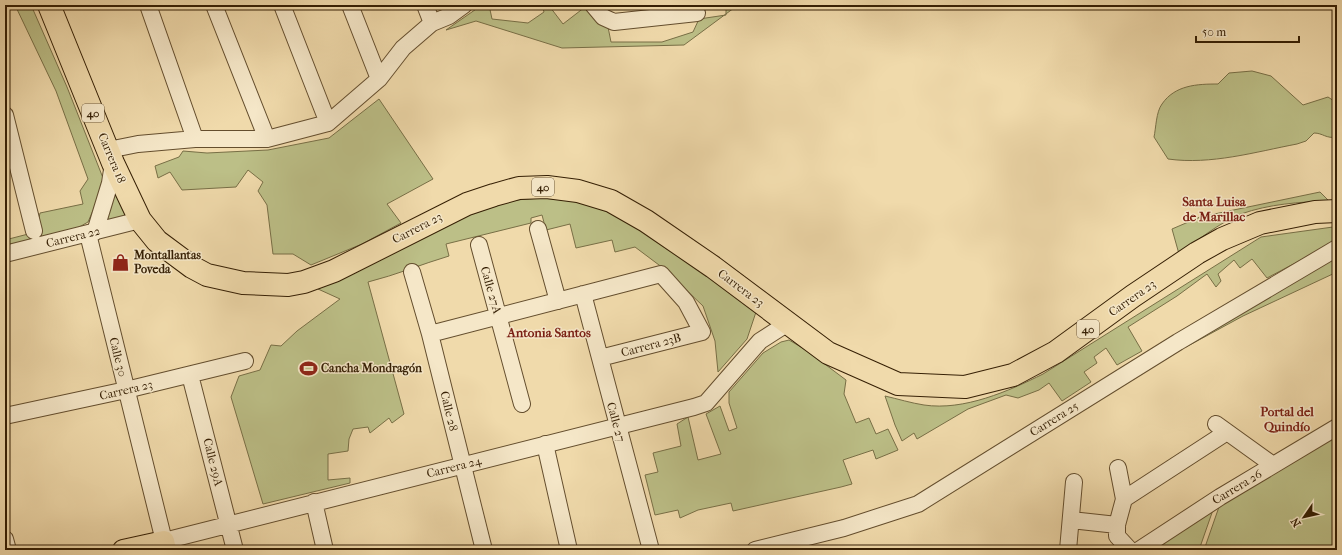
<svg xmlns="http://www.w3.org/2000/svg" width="1342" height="555" font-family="'IM FELL French Canon',serif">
	<rect width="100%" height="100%" fill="#f0daab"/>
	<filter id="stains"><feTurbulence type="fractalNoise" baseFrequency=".005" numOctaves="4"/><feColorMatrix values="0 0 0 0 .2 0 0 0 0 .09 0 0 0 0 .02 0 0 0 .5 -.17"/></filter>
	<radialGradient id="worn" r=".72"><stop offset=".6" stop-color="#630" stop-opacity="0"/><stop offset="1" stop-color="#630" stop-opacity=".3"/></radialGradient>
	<path fill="#bcbf87" stroke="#786f46" d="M15,5H31L67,87L105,183L88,222L74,230L5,247V240L36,232L40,213L83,204L80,191L88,179L56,91Z
		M482,5H489L492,19L528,23L544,12L542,5H552L550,7L563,24L585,7L593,18L608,27L611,42H662L693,32L699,19L726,15V5H738L684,45L562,48L476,21L446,30Z
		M1252,71L1271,76L1303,105L1328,97L1337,103V137C1326,139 1323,133 1314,133L1306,141L1297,144C1255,152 1211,165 1168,159L1154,137C1156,128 1156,112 1162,104C1175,85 1197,84 1218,84L1229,73Z
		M379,99L433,179L387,204L401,223L362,244L311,265L293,254H273L267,205L258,191L263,182L248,170L236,187L182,190L170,172L158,178L155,166L179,157L183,151L207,153L268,150L329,138Z
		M113,185L127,216L103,223Z
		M1320,192L1329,201C1299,202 1269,204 1241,214C1219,223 1198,240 1179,254L1172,229L1200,217Z
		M541,198C553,199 566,200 577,202C630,212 701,271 747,302L756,312L747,339L718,372L715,341L703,306L663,268L635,247L615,252L612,240L576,248L570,224L546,230L542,215L531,218V223L446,244L449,256C422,264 396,275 368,282L404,414L392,423L389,418L370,433L368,427L353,429L349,439L348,451L328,454V480L350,478V483L263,504L231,397L239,376L260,370L271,345L281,346L297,331L340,299L318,289L344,277L471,213L503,201Z
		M1333,227L1337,228V241L1267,278L1252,259L1240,268L1234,260L1218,274L1221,281L1216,287L1207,274L1177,296L1128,327L1142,351L1117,365L1106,348L1094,357L1097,363L1084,372L1091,382L1062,401L1049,383L1039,390L1018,398L1006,395L968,409L917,439L914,433L902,441L895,425L885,396C898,399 911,403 924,405C964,411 1009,391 1043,374L1261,237Z
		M1337,257V272L1243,316L1186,347L1190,342Z
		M789,340L806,350L846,380L844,394L856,423L869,418L876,434L888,429L898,450L876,459L873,450L843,460L852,484L841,487L733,511L731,503L698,510L680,518L678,510L655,515L645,475L658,472L653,453L681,446L677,424L688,417L698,460L721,454L706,414L720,406L729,431L737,428L729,403V392L763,353L781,342Z
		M1337,434V550H1204L1220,504Z
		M1214,507L1199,550H1150Z"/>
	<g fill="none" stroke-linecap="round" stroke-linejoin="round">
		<defs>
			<path id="minor" d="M148,5L195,139
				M214,5L267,139
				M282,5L328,123
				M350,5L379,79
				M425,5L432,23
				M593,5L603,17L614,22L697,13
				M5,115L34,231
				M108,150L138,144L195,139H267L328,123L379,79L403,48L432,23L449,16L464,5
				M538,229L558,301
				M95,232L110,183L113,163
				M88,234L164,541L694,407L706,403L760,341L788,323
				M479,245L522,404
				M5,254L140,220
				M412,272L430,334L484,550
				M583,294L651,550
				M430,334L661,274L686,302L702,332L600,358
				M190,375L235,550
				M5,416L126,390L245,361
				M1216,424L1273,465
				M545,444L569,550
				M1118,468L1124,499L1117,525V536L1130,550
				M1124,499L1227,432
				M314,502L325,550
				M1071,520L1117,525
				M5,539L8,550
				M755,550L844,528L918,504L1178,342L1337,248
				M1068,550L1074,482
				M1139,550L1220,497L1337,427"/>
			<path id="major" d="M123,550L164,541L166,550"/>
			<path id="highway" d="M49,5L113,163L140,220L157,241L192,267L207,275L243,283L288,285L304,282L334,271L467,204L494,195L519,188L547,187L578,191L611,201L646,221L713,267L828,353L898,384L965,387L1013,375L1056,352L1133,296L1197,253L1222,239L1260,223L1315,212L1337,211"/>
		</defs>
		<use href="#minor" stroke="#644e2e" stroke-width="18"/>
		<use href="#major" stroke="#351f04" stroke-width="22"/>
		<use href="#highway" stroke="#351f04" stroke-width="24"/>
		<use href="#minor" stroke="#f5e7c8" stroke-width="16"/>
		<use href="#major" stroke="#f0daab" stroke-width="20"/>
		<use href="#highway" stroke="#f0daab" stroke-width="22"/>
	</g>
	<defs>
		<symbol id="shop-bare" viewBox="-9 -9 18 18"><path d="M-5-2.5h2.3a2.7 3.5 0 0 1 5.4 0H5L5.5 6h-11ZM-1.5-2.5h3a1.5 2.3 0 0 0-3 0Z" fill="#8f2418" stroke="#f5e7c8" stroke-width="2.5" paint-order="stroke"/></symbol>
		<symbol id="stadium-bare" viewBox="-9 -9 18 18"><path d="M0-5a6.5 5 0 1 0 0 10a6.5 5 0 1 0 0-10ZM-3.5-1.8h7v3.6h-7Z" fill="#8f2418" stroke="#f5e7c8" stroke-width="2.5" paint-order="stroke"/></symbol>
	</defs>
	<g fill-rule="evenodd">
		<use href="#shop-bare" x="108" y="250" width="25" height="25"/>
		<use href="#stadium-bare" x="296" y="356" width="25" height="25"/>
	</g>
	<g text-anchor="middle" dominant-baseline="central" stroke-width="3" stroke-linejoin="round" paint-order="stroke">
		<g fill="#f5e7c8" stroke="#6f5b3f" stroke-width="1">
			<rect x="82" y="104" width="22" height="18" rx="3"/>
			<rect x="532" y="178" width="22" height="18" rx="3"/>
			<rect x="1077" y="320" width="22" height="18" rx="3"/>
		</g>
		<g font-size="11" font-weight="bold" fill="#351f04">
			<text x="93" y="113">40</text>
			<text x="543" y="187">40</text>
			<text x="1088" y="329">40</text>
		</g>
		<g font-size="12" fill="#351f04" stroke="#f5e7c8">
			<text transform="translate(112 158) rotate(67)">Carrera 18</text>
			<text transform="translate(417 228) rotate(-27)">Carrera 23</text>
			<text transform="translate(73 237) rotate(-14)">Carrera 22</text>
			<text transform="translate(741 288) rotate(37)">Carrera 23</text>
			<text transform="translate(491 290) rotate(74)">Calle 27A</text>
			<text transform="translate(1132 298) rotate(-35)">Carrera 23</text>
			<text transform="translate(651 345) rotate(-15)">Carrera 23B</text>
			<text transform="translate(118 357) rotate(76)">Calle 30</text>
			<text transform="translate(126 390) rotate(-13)">Carrera 23</text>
			<text transform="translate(449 411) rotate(76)">Calle 28</text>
			<text transform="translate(1054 419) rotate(-32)">Carrera 25</text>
			<text transform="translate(616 422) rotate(75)">Calle 27</text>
			<text transform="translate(213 462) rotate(76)">Calle 29A</text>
			<text transform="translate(454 467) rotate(-14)">Carrera 24</text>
			<text transform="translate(1237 487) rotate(-31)">Carrera 26</text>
		</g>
		<g font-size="12" font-weight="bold" fill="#351f04" stroke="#f5e7c8" text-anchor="start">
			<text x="134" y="255">Montallantas<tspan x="134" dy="14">Poveda</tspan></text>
			<text x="321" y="368">Cancha Mondragón</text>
		</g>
		<g font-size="13" font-weight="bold" fill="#7a1f14" stroke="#f5e7c8">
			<text x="1214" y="201">Santa Luisa<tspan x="1214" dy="15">de Marillac</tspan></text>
			<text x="549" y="332">Antonia Santos</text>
			<text x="1287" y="411">Portal del<tspan x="1287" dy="15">Quindío</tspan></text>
		</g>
	</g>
	<rect width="1342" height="555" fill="none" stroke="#f0daab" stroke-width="20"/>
	<rect x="6" y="6" width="1330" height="543" fill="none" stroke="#351f04" stroke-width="2"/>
	<rect x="10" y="10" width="1322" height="535" fill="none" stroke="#351f04"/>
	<g transform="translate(1304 517) rotate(236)" stroke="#f5e7c8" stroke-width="3" paint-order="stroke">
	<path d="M0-3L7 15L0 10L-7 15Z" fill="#351f04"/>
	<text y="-6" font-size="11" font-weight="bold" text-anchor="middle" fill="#351f04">N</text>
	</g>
	<path d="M1196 36v6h103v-6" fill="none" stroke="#351f04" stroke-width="2"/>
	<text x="1202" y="36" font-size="12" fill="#351f04" stroke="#f5e7c8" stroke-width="3" paint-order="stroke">50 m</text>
	<rect width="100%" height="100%" filter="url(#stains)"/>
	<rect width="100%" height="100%" fill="url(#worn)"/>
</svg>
